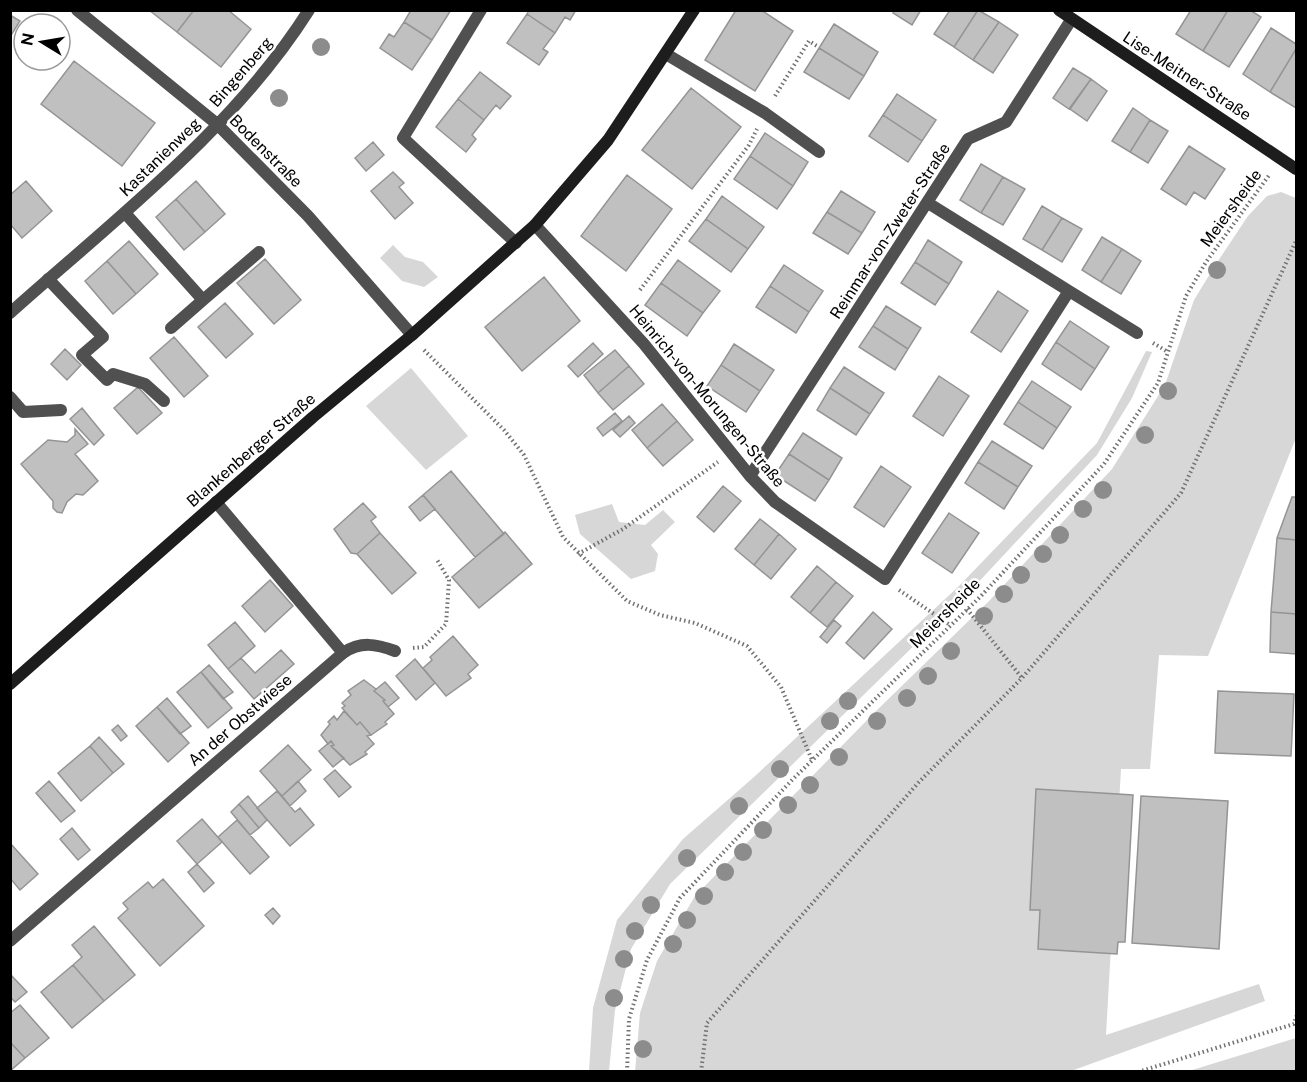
<svg xmlns="http://www.w3.org/2000/svg" width="1307" height="1082" font-family="'Public Sans',sans-serif">
	<rect width="100%" height="100%" fill="#fff"/>
	<path fill="#d7d7d7" d="M1281,192L1296,198V438L1208,656L1159,655L1150,769H1121L1106,1035L1259,984L1265,1001L1071,1071L635,1072L640,1013L657,961L695,896L873,714L989,601L1112,469L1165,385L1194,300L1216,264L1248,216L1267,196Z
		M393,245L405,257L423,262L438,277L424,287L402,281L380,258Z
		M1146,351L1152,352L1132,398L1097,455L973,588L670,884L631,949L615,1010L609,1071H589L593,1008L617,920L683,839L754,777L958,587L1097,443Z
		M411,368L468,436L426,470L366,406Z
		M612,504L619,522L645,525L663,510L675,522L651,545L658,554L655,571L631,579L580,534L575,515Z
		M1296,1038V1071H1189Z"/>
	<path fill="#c0c0c0" stroke="#949494" stroke-width="1.5" d="M149,10H194L177,32Z
		M194,10H228L251,29L221,67L177,32Z
		M411,10H451L432,40L404,22Z
		M529,10H576L570,20L565,17L555,33L527,14Z
		M736,10H761L793,31L755,91L705,60Z
		M894,10H921L912,25L893,13Z
		M950,10H978L954,47L934,34Z
		M978,10L999,22L973,60L954,47Z
		M1191,10H1228L1203,51L1176,34Z
		M1228,10H1250L1261,17L1229,67L1203,51Z
		M527,14L555,33L543,49L548,52L539,65L507,43Z
		M10,15L20,21L10,37Z
		M404,22L432,40L412,70L380,48L389,34L394,37Z
		M999,22L1018,35L993,73L973,60Z
		M834,24L878,52L864,76L819,48Z
		M1271,28L1296,44V49L1270,92L1243,74Z
		M819,48L864,76L849,99L804,72Z
		M1296,49V108L1270,92Z
		M74,61L155,123L122,166L41,104Z
		M1073,68L1091,79L1069,109L1053,98Z
		M480,72L511,96L500,109L496,105L484,120L458,99Z
		M1091,79L1107,91L1087,121L1070,109Z
		M691,88L741,127L692,189L642,150Z
		M897,94L936,120L922,141L883,115Z
		M458,99L484,120L472,135L476,139L466,152L436,127Z
		M1133,108L1150,120L1130,152L1112,141Z
		M883,115L922,141L908,162L869,136Z
		M1150,120L1168,131L1148,163L1130,152Z
		M765,133L808,162L793,186L750,156Z
		M373,142L384,155L366,171L355,158Z
		M1189,146L1225,169L1205,199L1194,192L1186,205L1161,189Z
		M750,156L793,186L777,209L734,179Z
		M981,164L1003,177L981,213L960,200Z
		M393,172L404,183L399,187L413,203L395,219L371,191Z
		M627,175L672,209L626,271L581,236Z
		M1003,177L1025,189L1003,225L981,213Z
		M26,181L52,211L22,238L10,224V195Z
		M196,181L225,214L205,232L176,199Z
		M841,191L875,212L862,233L827,212Z
		M722,196L764,227L748,249L706,219Z
		M176,199L205,232L184,250L156,217Z
		M1042,206L1062,218L1042,250L1023,239Z
		M827,212L862,233L848,254L813,233Z
		M1062,218L1082,229L1062,262L1042,250Z
		M706,219L748,249L731,272L689,241Z
		M1102,237L1122,249L1101,282L1082,270Z
		M928,240L962,262L949,284L915,262Z
		M129,241L158,274L136,294L107,261Z
		M1122,249L1141,261L1121,294L1101,282Z
		M265,259L301,300L274,324L237,283Z
		M678,260L720,291L703,313L661,283Z
		M107,261L136,294L113,314L85,281Z
		M915,262L949,284L935,305L901,283Z
		M784,265L823,291L809,312L770,286Z
		M544,277L580,321L522,371L485,327Z
		M661,283L703,313L687,336L645,305Z
		M770,286L809,312L796,333L756,307Z
		M998,291L1028,311L1001,352L971,332Z
		M225,303L253,334L226,358L198,327Z
		M886,306L921,328L908,349L873,326Z
		M1070,321L1109,347L1095,369L1056,342Z
		M873,326L908,349L895,370L859,347Z
		M174,337L208,376L184,397L150,358Z
		M1056,342L1095,369L1081,390L1042,364Z
		M593,343L603,354L578,377L568,366Z
		M734,344L774,370L760,391L721,365Z
		M65,349L81,365L67,380L51,364Z
		M615,350L629,366L598,393L584,375Z
		M721,365L760,391L746,412L707,386Z
		M629,366L644,384L613,410L598,393Z
		M844,367L884,393L870,414L830,388Z
		M939,376L969,396L943,436L913,416Z
		M1032,381L1071,407L1057,428L1018,402Z
		M138,387L162,413L137,434L114,408Z
		M830,388L870,414L856,435L817,410Z
		M1018,402L1057,428L1043,449L1004,424Z
		M662,404L677,421L647,448L632,430Z
		M82,408L104,435L94,445L70,419Z
		M615,413L622,421L603,436L597,428Z
		M629,416L635,423L620,437L613,430Z
		M677,421L693,440L663,466L647,448Z
		M75,429L88,444L75,454L98,481L83,495L76,494L67,502L62,513L57,512L53,508V501L21,464L48,440L67,442L75,435Z
		M803,433L842,458L829,480L789,454Z
		M992,441L1032,466L1018,487L978,462Z
		M789,454L829,480L815,501L775,475Z
		M978,462L1018,487L1004,509L965,483Z
		M881,466L911,487L884,527L854,507Z
		M451,471L504,534L475,557L423,495Z
		M723,486L741,501L714,532L697,517Z
		M423,495L435,509L420,521L409,507Z
		M1292,497H1296V540L1277,538Z
		M363,503L376,517L371,521L380,533L357,554L351,553L334,529Z
		M949,513L979,533L952,573L922,553Z
		M760,519L779,534L754,565L735,549Z
		M505,532L532,564L479,608L452,577Z
		M380,533L416,573L392,594L357,554Z
		M779,534L796,549L771,579L754,565Z
		M1277,538L1296,540V614L1271,612Z
		M817,566L836,582L810,613L791,597Z
		M270,580L293,606L265,632L242,606Z
		M836,582L853,596L827,627L810,613Z
		M873,612L892,629L864,659L846,643Z
		M1271,612L1296,614V654L1270,652Z
		M834,620L841,626L827,643L820,637Z
		M235,622L255,646L228,669L208,645Z
		M453,636L478,665L468,674L471,678L446,696L423,668L432,660L430,657Z
		M281,650L294,664L254,699L228,669L241,658L255,673Z
		M415,659L435,683L416,700L396,676Z
		M209,665L233,692L223,699L201,672Z
		M201,672L232,708L208,728L177,692Z
		M364,680L376,689L374,691L385,700L383,701L394,714L385,722L387,724L371,735L360,722L357,725L342,708L345,706L342,703L351,695L348,691Z
		M385,682L399,698L388,707L383,701L385,700L374,691Z
		M1218,691L1294,694L1291,756L1215,753Z
		M167,698L191,726L180,734L157,707Z
		M157,707L189,743L168,762L136,726Z
		M344,711L357,725L360,722L371,735L367,736L374,744L365,752L367,754L350,765L331,746L334,745L331,741L328,744L321,735L330,724L328,722L334,716L337,720Z
		M118,725L127,736L121,741L112,730Z
		M99,737L124,764L113,773L90,746Z
		M331,741L334,745L331,746L344,758L333,767L319,751Z
		M288,745L311,770L282,796L260,771Z
		M90,746L113,773L81,801L58,773Z
		M335,770L351,787L339,797L324,779Z
		M49,781L75,811L61,822L36,793Z
		M298,781L306,791L290,806L282,796Z
		M1036,789L1133,795L1125,942H1118L1117,954L1038,949L1040,910H1030Z
		M277,791L295,812L300,808L314,825L290,846L257,808Z
		M248,796L267,820L259,828L239,804Z
		M1141,796L1228,801L1219,949L1132,943Z
		M239,804L259,828L250,835L231,812Z
		M202,819L222,842L197,864L177,841Z
		M237,820L269,857L250,874L218,837Z
		M72,828L90,850L78,860L60,839Z
		M10,843L38,874L20,890L10,878Z
		M197,864L214,883L204,892L188,872Z
		M163,879L204,926L160,966L118,918L128,909L123,903L148,882L153,888Z
		M273,908L280,916L273,924L265,915Z
		M94,926L135,975L104,1001L73,965L82,957L72,945Z
		M73,965L104,1001L72,1028L41,992Z
		M10,974L27,992L15,1002L10,997Z
		M20,1005L49,1038L25,1058L10,1042V1013Z
		M10,1042L25,1058L10,1071Z"/>
	<g fill="none" stroke-linecap="round" stroke-linejoin="round">
		<path stroke="#727272" stroke-width="4" stroke-dasharray="1.5 3" stroke-linecap="butt" d="M775,96L809,41L817,46
			M640,290L749,145L757,129
			M1153,343L1168,352
			M424,350L504,430L524,455L563,537L627,601L660,615L695,623L747,646L781,687L812,760
			M578,554L623,529L718,462
			M899,590L950,625
			M967,609L1022,678
			M413,648L424,647L446,624L449,580L436,558
			M627,1072L629,1019L647,960L680,898L793,779L981,596L1104,464L1158,383L1186,296L1206,262L1270,174
			M701,1072L707,1023L919,782L1022,678L1181,493L1296,241
			M1138,1072L1294,1024L1296,1016"/>
		<path stroke="#505050" stroke-width="12" d="M666,54L765,113L819,152
			M125,213L203,300L171,328
			M48,279L103,337L82,355L107,380L113,374L145,384L164,401
			M203,300L259,252
			M10,397L23,412L61,410
			M343,653C361,641 376,644 395,651"/>
		<path stroke="#505050" stroke-width="12" d="M77,10L217,124L308,216L412,335
			M481,10L403,138L516,243
			M535,225L644,344L750,476L775,502L885,579L1069,291L928,203
			M1069,291L1137,333
			M10,313C115,219 233,130 309,10
			M750,476L968,139L1006,122L1071,20
			M10,941L343,653L216,502"/>
		<path stroke="#1d1d1d" stroke-width="12" d="M1059,10L1296,169
			M10,684L313,417L412,335L535,225L608,140L694,10"/>
	</g>
	<g fill="#8c8c8c">
		<circle cx="321" cy="47" r="9"/>
		<circle cx="279" cy="98" r="9"/>
		<circle cx="1217" cy="270" r="9"/>
		<circle cx="1168" cy="391" r="9"/>
		<circle cx="1145" cy="435" r="9"/>
		<circle cx="1103" cy="490" r="9"/>
		<circle cx="1083" cy="509" r="9"/>
		<circle cx="1060" cy="535" r="9"/>
		<circle cx="1043" cy="554" r="9"/>
		<circle cx="1021" cy="575" r="9"/>
		<circle cx="1004" cy="594" r="9"/>
		<circle cx="984" cy="616" r="9"/>
		<circle cx="951" cy="651" r="9"/>
		<circle cx="928" cy="676" r="9"/>
		<circle cx="907" cy="698" r="9"/>
		<circle cx="848" cy="701" r="9"/>
		<circle cx="830" cy="721" r="9"/>
		<circle cx="877" cy="721" r="9"/>
		<circle cx="839" cy="757" r="9"/>
		<circle cx="780" cy="769" r="9"/>
		<circle cx="810" cy="785" r="9"/>
		<circle cx="788" cy="805" r="9"/>
		<circle cx="739" cy="806" r="9"/>
		<circle cx="763" cy="830" r="9"/>
		<circle cx="743" cy="852" r="9"/>
		<circle cx="687" cy="858" r="9"/>
		<circle cx="725" cy="872" r="9"/>
		<circle cx="704" cy="896" r="9"/>
		<circle cx="651" cy="905" r="9"/>
		<circle cx="687" cy="920" r="9"/>
		<circle cx="635" cy="931" r="9"/>
		<circle cx="673" cy="944" r="9"/>
		<circle cx="624" cy="959" r="9"/>
		<circle cx="614" cy="998" r="9"/>
		<circle cx="643" cy="1049" r="9"/>
	</g>
	<g text-anchor="middle" dominant-baseline="central" stroke-width="5" stroke-linejoin="round" paint-order="stroke">
		<g font-size="16" fill="#000" stroke="#fff">
			<text transform="translate(241 72) rotate(-49)">Bingenberg</text>
			<text transform="translate(1187 76) rotate(33)">Lise-Meitner-Straße</text>
			<text transform="translate(266 151) rotate(45)">Bodenstraße</text>
			<text transform="translate(160 157) rotate(-44)">Kastanienweg</text>
			<text transform="translate(1231 208) rotate(-54)">Meiersheide</text>
			<text transform="translate(890 231) rotate(-57)">Reinmar-von-Zweter-Straße</text>
			<text transform="translate(707 396) rotate(50)">Heinrich-von-Morungen-Straße</text>
			<text transform="translate(251 450) rotate(-41)">Blankenberger Straße</text>
			<text transform="translate(945 613) rotate(-45)">Meiersheide</text>
			<text transform="translate(240 720) rotate(-41)">An der Obstwiese</text>
		</g>
	</g>
	<rect width="1307" height="1082" fill="none" stroke="#000000" stroke-width="24"/>
	<g transform="translate(42 42) rotate(281)"><circle r="28" fill="#ffffff" stroke="#999999" stroke-width="1.5"/>
	<path d="M0-4.5L10 22L0 15L-10 22Z" fill="#000000"/>
	<text y="-9" font-size="16" font-weight="bold" text-anchor="middle" fill="#000000">N</text>
	</g>
</svg>
